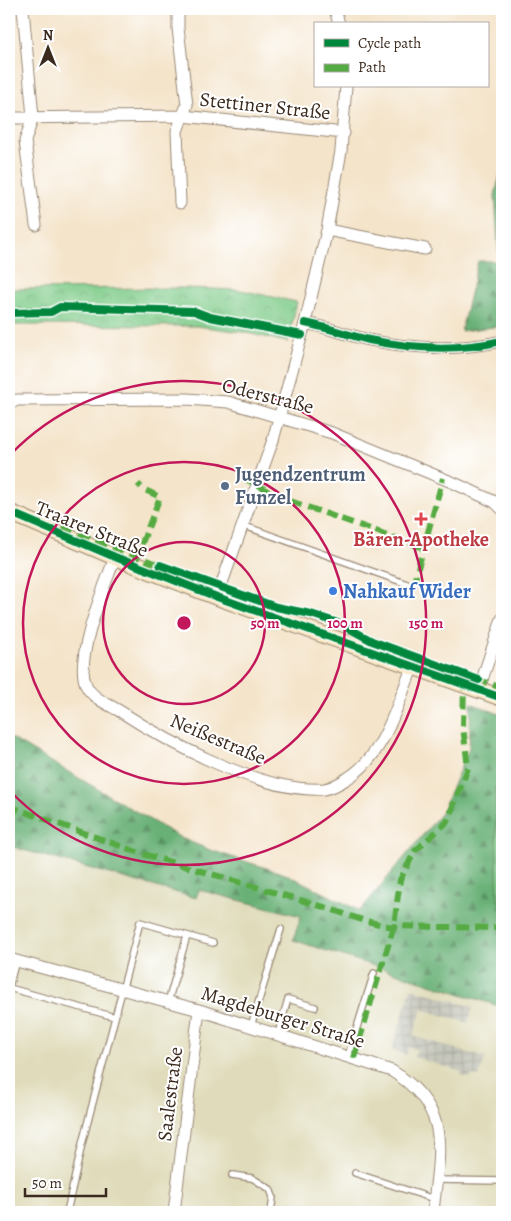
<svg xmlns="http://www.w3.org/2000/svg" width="511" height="1221" font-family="Alegreya,serif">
	<defs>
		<pattern id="industrial-grid" width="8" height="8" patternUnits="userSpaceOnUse" patternTransform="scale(1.25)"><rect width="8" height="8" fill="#c4c5b9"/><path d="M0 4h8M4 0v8" fill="none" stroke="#a9a99f"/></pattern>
		<pattern id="forest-firs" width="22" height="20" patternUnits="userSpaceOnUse" patternTransform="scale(1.25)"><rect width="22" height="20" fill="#68b076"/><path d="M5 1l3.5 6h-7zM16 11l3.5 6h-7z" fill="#578f60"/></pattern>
		<pattern id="park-crowns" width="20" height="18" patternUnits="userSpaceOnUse" patternTransform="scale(1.25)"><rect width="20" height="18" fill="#80cc8a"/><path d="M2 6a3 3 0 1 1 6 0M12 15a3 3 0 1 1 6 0" fill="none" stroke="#70af77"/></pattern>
	</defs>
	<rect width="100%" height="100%" fill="#fff"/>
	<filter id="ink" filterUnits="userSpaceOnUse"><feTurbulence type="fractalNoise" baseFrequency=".02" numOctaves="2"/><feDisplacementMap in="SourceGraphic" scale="10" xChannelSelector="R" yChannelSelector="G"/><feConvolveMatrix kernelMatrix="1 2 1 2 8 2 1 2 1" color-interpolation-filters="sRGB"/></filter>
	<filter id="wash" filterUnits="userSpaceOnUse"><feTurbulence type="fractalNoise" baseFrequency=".0096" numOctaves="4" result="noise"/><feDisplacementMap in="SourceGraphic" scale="20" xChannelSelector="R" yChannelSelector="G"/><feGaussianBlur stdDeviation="1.12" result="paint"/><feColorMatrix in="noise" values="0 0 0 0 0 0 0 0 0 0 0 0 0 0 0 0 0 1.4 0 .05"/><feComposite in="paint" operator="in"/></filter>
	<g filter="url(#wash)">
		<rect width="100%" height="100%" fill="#f4e4ca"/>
		<path fill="#e0dcbb" d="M9,846L197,898L198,890L301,916L294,940L502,1007V1212H9Z"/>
		<path fill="url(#industrial-grid)" d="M411,988L473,1007L468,1023L422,1009L413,1036L485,1058L479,1077L471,1075L470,1078L461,1075L462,1072L414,1057L417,1049L409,1047L407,1055L392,1050Z"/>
		<path fill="#80cc8a" stroke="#5e7b54" d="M502,786V901H498L495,787Z"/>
		<path fill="url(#forest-firs)" stroke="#526d4a" d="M502,167V326L461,331L478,261H499L495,195Z
			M471,703L502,715V786L495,787L498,901H502V1007L293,940L301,916L199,890L196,898L9,846V737L181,838L210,850L288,875L360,911L441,813L469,748Z"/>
		<path fill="url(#park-crowns)" stroke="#5e7b54" d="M184,288L240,290L297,302L288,342L242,332L197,326L9,325V289Z"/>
	</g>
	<g filter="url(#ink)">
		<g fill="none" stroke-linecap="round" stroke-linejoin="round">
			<defs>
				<path id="lane" d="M242,525L413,586
					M498,658L502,659
					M9,987L16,960
					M9,988L115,1017
					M168,1002L187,936
					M251,1026L281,929
					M278,1034L288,999L315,1007
					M348,1056L374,973
					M355,1173L434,1199
					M232,1175L252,1178L270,1189L273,1197L271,1212
					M436,1180L502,1181
					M67,1212L82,1144L140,922L213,943"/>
				<path id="street" d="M23,9L33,117L25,141L36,225
					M178,9V28L187,105L177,131L180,203
					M335,9L339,24
					M9,118L183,116L344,133
					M327,230L425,249
					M305,323C327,327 347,335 369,340C413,349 458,351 502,341
					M9,404L17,400L187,399L228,402L332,433L454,483L495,502L502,509
					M115,557C105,586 74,657 86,685C91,697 107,704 118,710C169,743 262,793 324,789C331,788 342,782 348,778C385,755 397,704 413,666
					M217,597L273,440L305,323L327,230L341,151L346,86
					M479,689L502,619
					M9,959L199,1010L392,1071C453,1109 439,1151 433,1212
					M174,1212L199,1010"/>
				<path id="secondary" d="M9,512L115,557L217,597L502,698"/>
			</defs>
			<use href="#lane" stroke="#988774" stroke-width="8"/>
			<use href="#street" stroke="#988774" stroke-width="13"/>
			<use href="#secondary" stroke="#988774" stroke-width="18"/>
			<use href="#lane" stroke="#fff" stroke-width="5.5"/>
			<use href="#street" stroke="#fff" stroke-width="11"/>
			<use href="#secondary" stroke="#f9e7c3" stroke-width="16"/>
			<path stroke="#55ab43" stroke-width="6" stroke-dasharray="12 6" stroke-linecap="butt" d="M242,478L257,484L273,495L424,548
				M62,527L164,567
				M135,561L160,497L143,489L138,484
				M413,586L443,478
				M476,679L502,688
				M9,804L14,808L140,853L324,907L362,920L387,926L502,928
				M354,1058L394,926L400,880L415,851L447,822L468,768L463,727L464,684"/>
			<defs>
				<path id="cycleway" d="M9,313L51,312L60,307L194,311L210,317L302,335
					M305,323C327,327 347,335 369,340C413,349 458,351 502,341
					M9,512L115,557L217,597L502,698
					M160,565L276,607L311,614L341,624L372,641L479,680"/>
			</defs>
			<use href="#cycleway" stroke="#fff" stroke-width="11"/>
			<use href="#cycleway" stroke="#00873e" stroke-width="8"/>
		</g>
	</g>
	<g fill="none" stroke="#c2185b" stroke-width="2.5">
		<circle cx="184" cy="623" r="81"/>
		<circle cx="184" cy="623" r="161"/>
		<path d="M10 455A242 242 0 1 1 10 791"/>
	</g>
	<circle fill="#5c6f8a" stroke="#fff" stroke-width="2" cx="225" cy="486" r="5"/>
	<path fill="#e0444e" stroke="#fff" stroke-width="2" d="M418.5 511.5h5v5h5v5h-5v5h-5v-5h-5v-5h5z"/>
	<circle fill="#3f7fe0" stroke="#fff" stroke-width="2" cx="333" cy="591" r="5"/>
	<g text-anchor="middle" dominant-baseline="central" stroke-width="4" stroke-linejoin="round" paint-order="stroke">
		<g font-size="20" fill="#3b2a1e" stroke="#fff">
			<text transform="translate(265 106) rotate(6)">Stettiner Straße</text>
			<text transform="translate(268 396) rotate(14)">Oderstraße</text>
			<text transform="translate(92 529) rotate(22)">Traarer Straße</text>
			<text transform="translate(218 739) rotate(23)">Neißestraße</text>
			<text transform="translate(283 1017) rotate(17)">Magdeburger Straße</text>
			<text transform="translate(170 1094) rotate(-83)">Saalestraße</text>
		</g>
		<g font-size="20" font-weight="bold" fill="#4e5e75" stroke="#fff" text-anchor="start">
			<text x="235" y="474">Jugendzentrum<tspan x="235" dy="23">Funzel</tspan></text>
		</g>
		<g font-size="20" font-weight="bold" fill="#be3a42" stroke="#fff">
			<text x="421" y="539">Bären-Apotheke</text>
		</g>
		<g font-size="20" font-weight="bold" fill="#366cbe" stroke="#fff" text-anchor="start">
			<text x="343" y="591">Nahkauf Wider</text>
		</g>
	</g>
	<circle cx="184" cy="623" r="8" fill="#c2185b" stroke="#fff" stroke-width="2.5"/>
	<g font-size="15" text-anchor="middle" font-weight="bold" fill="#c2185b" stroke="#fff" stroke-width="4" stroke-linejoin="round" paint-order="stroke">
		<text x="265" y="628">50 m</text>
		<text x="345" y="628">100 m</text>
		<text x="426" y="628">150 m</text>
	</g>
	<rect width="511" height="1221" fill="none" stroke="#fff" stroke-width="30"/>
	<rect x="314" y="22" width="175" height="65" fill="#ffffff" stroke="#b1aaa5"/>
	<rect x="324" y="39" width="25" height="8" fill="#00873e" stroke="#b1aaa5"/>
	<text x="358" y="48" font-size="15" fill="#3b2a1e">Cycle path</text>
	<rect x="324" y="64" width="25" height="8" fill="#55ab43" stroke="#b1aaa5"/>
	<text x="358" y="72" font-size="15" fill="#3b2a1e">Path</text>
	<g transform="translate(48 48)" stroke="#ffffff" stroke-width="4" paint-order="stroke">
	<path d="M0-4L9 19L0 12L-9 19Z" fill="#3b2a1e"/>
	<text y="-8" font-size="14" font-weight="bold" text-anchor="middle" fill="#3b2a1e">N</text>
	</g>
	<path d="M25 1188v8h81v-8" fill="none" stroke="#3b2a1e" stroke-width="2.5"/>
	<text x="32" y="1188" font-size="15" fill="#3b2a1e" stroke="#ffffff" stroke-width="4" paint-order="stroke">50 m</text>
</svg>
